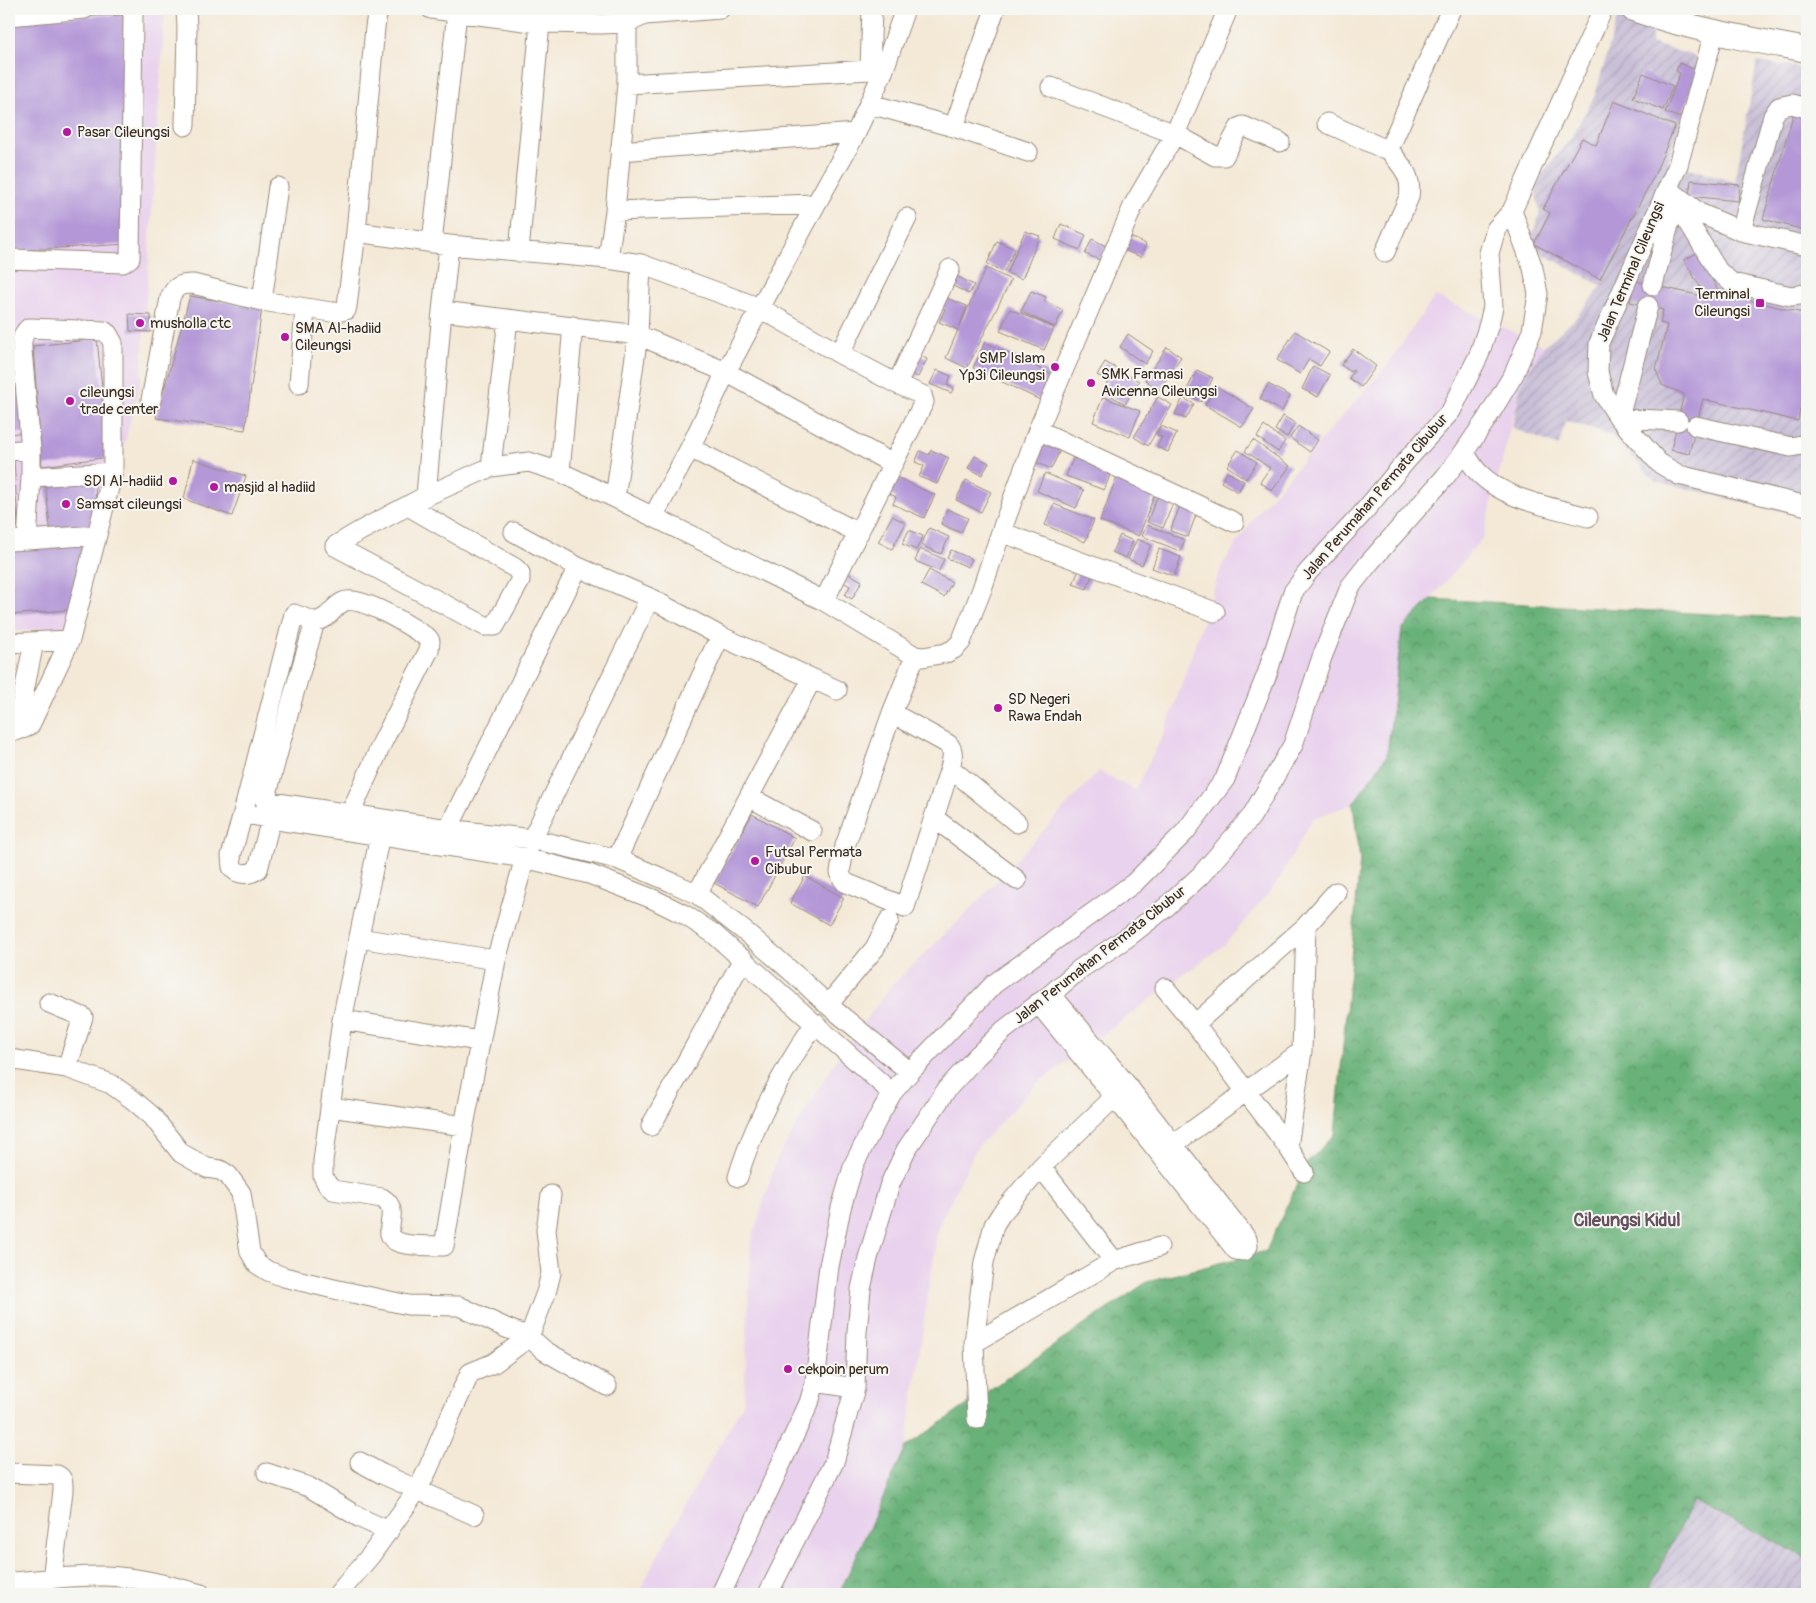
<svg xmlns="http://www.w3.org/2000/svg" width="1816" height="1603" font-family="Pangolin,sans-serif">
	<defs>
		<pattern id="industrial-furrows" width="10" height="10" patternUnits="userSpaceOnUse" patternTransform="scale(1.25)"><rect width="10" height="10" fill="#c9bfd7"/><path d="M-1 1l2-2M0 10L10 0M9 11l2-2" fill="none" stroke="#aea4b8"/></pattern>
		<pattern id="forest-crowns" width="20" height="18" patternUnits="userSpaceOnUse" patternTransform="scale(1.25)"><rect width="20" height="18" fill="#68b178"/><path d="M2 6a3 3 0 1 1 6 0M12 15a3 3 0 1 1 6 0" fill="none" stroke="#579062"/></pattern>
	</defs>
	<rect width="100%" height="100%" fill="#f6f6f2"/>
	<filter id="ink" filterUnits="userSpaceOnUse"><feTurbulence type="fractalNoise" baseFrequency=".02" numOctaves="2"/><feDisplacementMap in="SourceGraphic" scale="10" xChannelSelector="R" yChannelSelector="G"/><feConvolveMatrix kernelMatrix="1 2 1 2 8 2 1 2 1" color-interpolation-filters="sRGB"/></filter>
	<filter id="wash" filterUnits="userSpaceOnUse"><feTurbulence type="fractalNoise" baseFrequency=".0096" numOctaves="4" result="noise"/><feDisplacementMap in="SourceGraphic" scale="20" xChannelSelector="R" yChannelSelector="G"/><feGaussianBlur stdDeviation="1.12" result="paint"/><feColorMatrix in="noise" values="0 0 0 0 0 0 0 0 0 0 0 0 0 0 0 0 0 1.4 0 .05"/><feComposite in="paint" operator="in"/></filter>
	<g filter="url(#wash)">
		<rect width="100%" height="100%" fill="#f4e9d7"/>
		<path fill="#e9d2ed" d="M9,9H165L141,379L78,625L9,632Z
			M1435,296L1544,346L1521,383L1484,536L1431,599L1402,629L1387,755L1353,804L1313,818L1277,883L1225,944L1036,1084L976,1149L938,1227L906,1447L839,1594H638L667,1538L744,1402L751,1243L777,1158L838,1057L892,985L969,911L1099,771L1135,790L1167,727L1222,565L1261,508L1386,367Z"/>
		<path fill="url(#industrial-furrows)" d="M1620,9H1656L1651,43L1704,59L1667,161L1735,182L1757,62L1807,68V517L1655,481L1610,434L1565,421L1559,446L1512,428L1521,383L1544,346L1574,320L1602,286L1529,246L1540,212L1534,184L1571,138L1595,95Z
			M1693,1500L1807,1558V1594H1646Z"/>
		<path fill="url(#forest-crowns)" stroke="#526e4b" d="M1431,599L1804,619L1807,609V1558L1693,1501L1646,1594H839L906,1447L1147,1282L1266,1251L1307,1163L1335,1134L1360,860L1353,804L1387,755L1402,629Z"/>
		<g id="blocks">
			<path fill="#b397d7" d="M123,15L127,244L9,251V19Z
				M1679,63L1698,71L1680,118L1665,112L1680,73L1676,71Z
				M1643,73L1673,86L1663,110L1633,98Z
				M1614,101L1675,126L1654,176L1600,279L1534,244L1550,213L1543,209L1582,138L1596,145Z
				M1794,112L1807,116V220L1804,230L1763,219Z
				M1691,180L1740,185L1738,201L1689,196Z
				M1061,224L1086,235L1080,250L1055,239Z
				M1025,231L1040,236L1022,279L1007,273Z
				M1128,236L1146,244L1141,257L1123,250Z
				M1092,239L1106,246L1100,260L1085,254Z
				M997,241L1015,249L1004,272L987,264Z
				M1699,252L1719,293L1807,314V380L1805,391H1807V411L1800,409L1798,421L1703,399L1689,454L1671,450L1684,394L1662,385L1656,370L1667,325L1660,323L1663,310L1630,302L1635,281L1706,297L1684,260Z
				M986,268L1011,280L967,368L946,358L958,330L939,322L945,309L937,306L941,296L967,306L959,328Z
				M956,276L974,285L969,294L951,285Z
				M1031,291L1046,297L1044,301L1063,310L1055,327L1021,312Z
				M190,296L262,308L245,430L156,418Z
				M1010,309L1054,328L1044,350L1000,331Z
				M129,314L151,315V332L130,331Z
				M1295,331L1329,352L1320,366L1309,359L1300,374L1277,360Z
				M1128,334L1153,351L1145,364L1120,347Z
				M97,339L109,457L42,466L33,346Z
				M985,342L1053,375L1040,400L973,368Z
				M1167,347L1181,357L1159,390L1145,380Z
				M1353,349L1376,366L1361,387L1349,378L1354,371L1352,370L1351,372L1341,365Z
				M917,354L927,359L918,377L908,372Z
				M1105,362L1139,381L1125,404L1103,391L1108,381L1097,375Z
				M19,365L26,432L9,434V366Z
				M1313,366L1330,375L1318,397L1302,389Z
				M937,370L951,376L947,385L954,388L951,393L930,384Z
				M1197,370L1213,378L1201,402L1185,393Z
				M1268,384L1290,396L1282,411L1260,399Z
				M1216,386L1254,409L1242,427L1205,405Z
				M1103,397L1140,411L1130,437L1093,422Z
				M1158,397L1172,405L1148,446L1134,437Z
				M1183,398L1194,404L1186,419L1175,414Z
				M1283,416L1295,423L1287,437L1275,430Z
				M1161,426L1177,433L1168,452L1157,447L1162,437L1157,435Z
				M1264,426L1285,441L1278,452L1257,437Z
				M1298,426L1318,440L1310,452L1290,438Z
				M1253,440L1290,466L1272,491L1260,482L1270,468L1245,451Z
				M1045,441L1061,448L1051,469L1036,462L1040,454L1033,451L1037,442L1043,445Z
				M931,450L949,458L937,484L919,477L924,466L915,462L920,451L929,455Z
				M1238,450L1257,462L1246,479L1227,466Z
				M1075,454L1113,468L1104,490L1066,476Z
				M975,456L989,463L982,475L968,468Z
				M9,459H14L18,526L9,527Z
				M193,459L246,476L232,516L184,499Z
				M1227,472L1244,481L1238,492L1221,482Z
				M1045,473L1084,490L1076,508L1037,491Z
				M1118,474L1157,488L1139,536L1100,521Z
				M894,476L935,495L924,518L893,504L896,497L886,492Z
				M95,478L96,510L87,530L51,536L45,480Z
				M966,480L991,492L981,512L956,500Z
				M1158,495L1174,501L1163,528L1147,522Z
				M1054,504L1094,520L1085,542L1045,525Z
				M1180,506L1197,512L1188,537L1170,531Z
				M947,509L968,518L961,533L941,524Z
				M892,516L906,523L892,549L878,542Z
				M1147,525L1185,540L1180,551L1142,536Z
				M929,528L949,537L941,554L921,545Z
				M909,530L923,536L916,550L902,544Z
				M1120,535L1133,541L1126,558L1112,552Z
				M88,539L78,609L9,615V546Z
				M1137,539L1151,545L1142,565L1128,559Z
				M920,549L944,559L939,571L915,561Z
				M1159,549L1181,557L1174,576L1152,568Z
				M951,550L972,559L968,567L947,558Z
				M1080,568L1093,573L1087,589L1073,584Z
				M841,569L862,581L852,599L845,595L850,586L836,578Z
				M929,570L952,582L944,597L921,585Z
				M752,814L795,838L758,907L714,883Z
				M805,876L844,898L829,925L790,903Z"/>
		</g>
	</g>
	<g filter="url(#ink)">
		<use href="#blocks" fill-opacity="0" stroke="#988a7a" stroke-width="1"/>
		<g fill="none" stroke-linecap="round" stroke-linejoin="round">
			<defs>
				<path id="minor" d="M382,9L377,14L375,28L356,232L449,245L608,259L641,264L760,308L840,354L897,384L922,395L924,402L824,601
					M431,9L540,23L601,24L627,23L645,15L720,9
					M9,16L85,9
					M1664,20L1688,9
					M1714,33L1678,165L1599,343L1598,372L1604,395L1619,418L1659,463L1679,475L1807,506
					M870,70L872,9
					M627,84L870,70L883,72
					M1051,87L1175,134L1215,156H1224L1239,128L1243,126L1280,142
					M870,104L954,127L1028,152
					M1327,123L1382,148L1390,147L1451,9
					M185,126L187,28L186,9
					M954,127L995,9
					M620,151L856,133
					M1668,188L1718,271L1732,283L1791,296L1807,294
					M1676,195L1699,213L1741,231L1807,246
					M615,211L816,204
					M1741,231L1773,116L1779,107L1792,104L1807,108
					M432,243L457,12
					M519,252L540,23
					M1385,252L1409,197C1413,174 1400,165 1387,147
					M9,259L123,263L130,258L133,15L131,9
					M608,259L615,211L627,84V23
					M1653,285L1670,221L1668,192
					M262,301L278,187
					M1648,306L1619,418L1678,421
					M442,311L638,335L641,264
					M840,354L907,218
					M23,361C22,349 19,336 29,328L104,331L108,334L113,343V472L31,477V449
					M9,362L23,361L31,449L9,451
					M299,384L305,309
					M897,384L950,269
					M151,400L170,298C175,286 180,284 193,284L262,301L331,312H337L346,310L347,306L356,232
					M1696,426L1791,447L1806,444L1807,442
					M1038,430L1234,522
					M690,448L859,533
					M1464,452C1468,458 1472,465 1477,471C1503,500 1552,507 1588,517
					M491,467L508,319
					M560,472L573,326
					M426,496L442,311L449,245
					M615,498L638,335L726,372L893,464
					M653,517L690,448L726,372L760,308L816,204L856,133L883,72L905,9
					M514,532L578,567
					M1001,532L1215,612
					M27,540L97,535L113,472
					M9,541L27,540L31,477
					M335,546L360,531L426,496L491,467L529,462L560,472L615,498L824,601L915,656
					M335,546L485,626H495L520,581V573L515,568L408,506
					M315,622L292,700L265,801L448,829L532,839L617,859L671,882L697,894L747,933L799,978L828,1005L910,1072
					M9,643L70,640L97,535
					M892,713L948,744C955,751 952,759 950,768L905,907L846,883L842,878L840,872L845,846L892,713L915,656L923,657L946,653L954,649L961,642L982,589L1001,532L1038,430L1134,204L1175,134L1228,9
					M9,730C17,731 23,730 30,725L70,640
					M16,731L34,642
					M950,768L1017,823
					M749,797L812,831
					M243,813L231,856L232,867C238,876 250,875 258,869L271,819
					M350,814L383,741L429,650L430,641L428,638C413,628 359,593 343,602C331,608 332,617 315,622L294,614L243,813L271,819L525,858L589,874L653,899L685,915L714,934L892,1093
					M934,818L1017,880
					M448,829L578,567L650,598L720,636L837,690
					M380,835L342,1020L323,1161V1176L327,1184L333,1190L382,1198C405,1212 375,1236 401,1243C414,1247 430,1245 444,1246L464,1126L496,960L525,858L532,839L650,598
					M617,859L720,636
					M697,894L812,679
					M359,938L496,960
					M1165,988L1195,1024L1306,926
					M49,1003L83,1017L67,1068
					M1038,1003L1114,1096L1236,1250L1244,1251L1248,1246L1247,1239L1127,1085L1051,994
					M828,1005L875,948L889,920
					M342,1020L480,1041
					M1195,1024L1288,1147L1302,1051
					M9,1059L67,1068L111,1084L132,1099L152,1116L181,1153L207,1168L220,1170L228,1175L241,1193L250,1252L257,1264L268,1271L284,1277L334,1289L408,1305L459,1306L506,1328L529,1337L545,1351L607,1386
					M330,1107L464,1126
					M651,1126L743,959
					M1288,1147L1304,1172
					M1164,1151L1302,1051L1306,926L1336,892
					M738,1177C754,1123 784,1069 815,1023
					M1114,1261L1159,1247
					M974,1343L1114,1261L1041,1167
					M815,1382L855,1388
					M977,1419L974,1343L984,1262L994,1225L1001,1214L1041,1167L1123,1089
					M360,1462L382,1474L474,1515
					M9,1473L57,1475C64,1478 63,1484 63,1491L52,1579
					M267,1473L309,1487L360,1518L389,1531
					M9,1582C41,1580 74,1575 106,1576C138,1577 171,1586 201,1594
					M338,1594L371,1555L418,1489L428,1469L452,1412L470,1373L494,1363L529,1337L546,1293L551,1273L546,1230L551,1195
					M721,1594L809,1403L815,1382L829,1266L841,1208L854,1164L880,1114L892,1093L910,1072L994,984L1134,883L1185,832L1225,779L1267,674L1293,592L1308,572L1361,515L1406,461L1451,411L1479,355L1489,324L1493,307L1489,253L1496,229L1512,211L1603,9
					M768,1594L834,1462L855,1388L857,1332L861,1289L868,1258L890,1184L906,1150L947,1089L976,1057L1004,1030L1051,994L1080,969L1128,937L1165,908L1200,876L1251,817L1293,745L1322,657L1350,587L1369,563L1445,477L1464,452L1486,420L1514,374L1532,331L1538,294L1533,268L1512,211"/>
				<path id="major" d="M1633,9C1690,29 1748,39 1807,50"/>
			</defs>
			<use href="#minor" stroke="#988a7a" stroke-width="21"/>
			<use href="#major" stroke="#988a7a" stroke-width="26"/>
			<use href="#minor" stroke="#fff" stroke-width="19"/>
			<use href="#major" stroke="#fff" stroke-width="24"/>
		</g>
	</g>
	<g fill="#b5179e" stroke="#f6f6f2" stroke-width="2">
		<circle cx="67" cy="132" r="5"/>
		<rect x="1755" y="298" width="10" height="10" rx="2.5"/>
		<circle cx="140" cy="323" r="5"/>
		<circle cx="285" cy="337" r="5"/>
		<circle cx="1055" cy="367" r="5"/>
		<circle cx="1091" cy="383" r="5"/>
		<circle cx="70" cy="401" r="5"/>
		<circle cx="173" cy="481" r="5"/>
		<circle cx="214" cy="487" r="5"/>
		<circle cx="66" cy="504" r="5"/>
		<circle cx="998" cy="708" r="5"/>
		<circle cx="755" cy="861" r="5"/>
		<circle cx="788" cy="1369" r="5"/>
	</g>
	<g text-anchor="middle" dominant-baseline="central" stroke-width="4" stroke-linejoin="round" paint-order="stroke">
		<g font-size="15" fill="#3b2a1e" stroke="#f6f6f2" text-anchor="start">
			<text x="77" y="132">Pasar Cileungsi</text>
			<text x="1750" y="294" text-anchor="end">Terminal<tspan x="1750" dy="17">Cileungsi</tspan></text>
			<text x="150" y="323">musholla ctc</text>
			<text x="295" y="328">SMA Al-hadiid<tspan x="295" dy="17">Cileungsi</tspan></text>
			<text x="1045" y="358" text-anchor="end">SMP Islam<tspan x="1045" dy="17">Yp3i Cileungsi</tspan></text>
			<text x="1101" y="374">SMK Farmasi<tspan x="1101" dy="17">Avicenna Cileungsi</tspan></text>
			<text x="80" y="392">cileungsi<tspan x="80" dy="17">trade center</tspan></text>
			<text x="163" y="481" text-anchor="end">SDI Al-hadiid</text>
			<text x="224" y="487">masjid al hadiid</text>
			<text x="76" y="504">Samsat cileungsi</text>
			<text x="1008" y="699">SD Negeri<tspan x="1008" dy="17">Rawa Endah</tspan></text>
			<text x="765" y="852">Futsal Permata<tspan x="765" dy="17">Cibubur</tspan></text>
			<text x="798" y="1369">cekpoin perum</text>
		</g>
		<g font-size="15" fill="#3b2a1e" stroke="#f6f6f2">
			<text transform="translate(1631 272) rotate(-67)">Jalan Terminal Cileungsi</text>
			<text transform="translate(1375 497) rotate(-49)">Jalan Perumahan Permata Cibubur</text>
			<text transform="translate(1100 955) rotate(-38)">Jalan Perumahan Permata Cibubur</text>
		</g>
		<g font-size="18" font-weight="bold" fill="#65505f" stroke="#f6f6f2">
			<text x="1627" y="1220">Cileungsi Kidul</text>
		</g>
	</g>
	<rect width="1816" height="1603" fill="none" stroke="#f6f6f2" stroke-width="30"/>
</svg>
